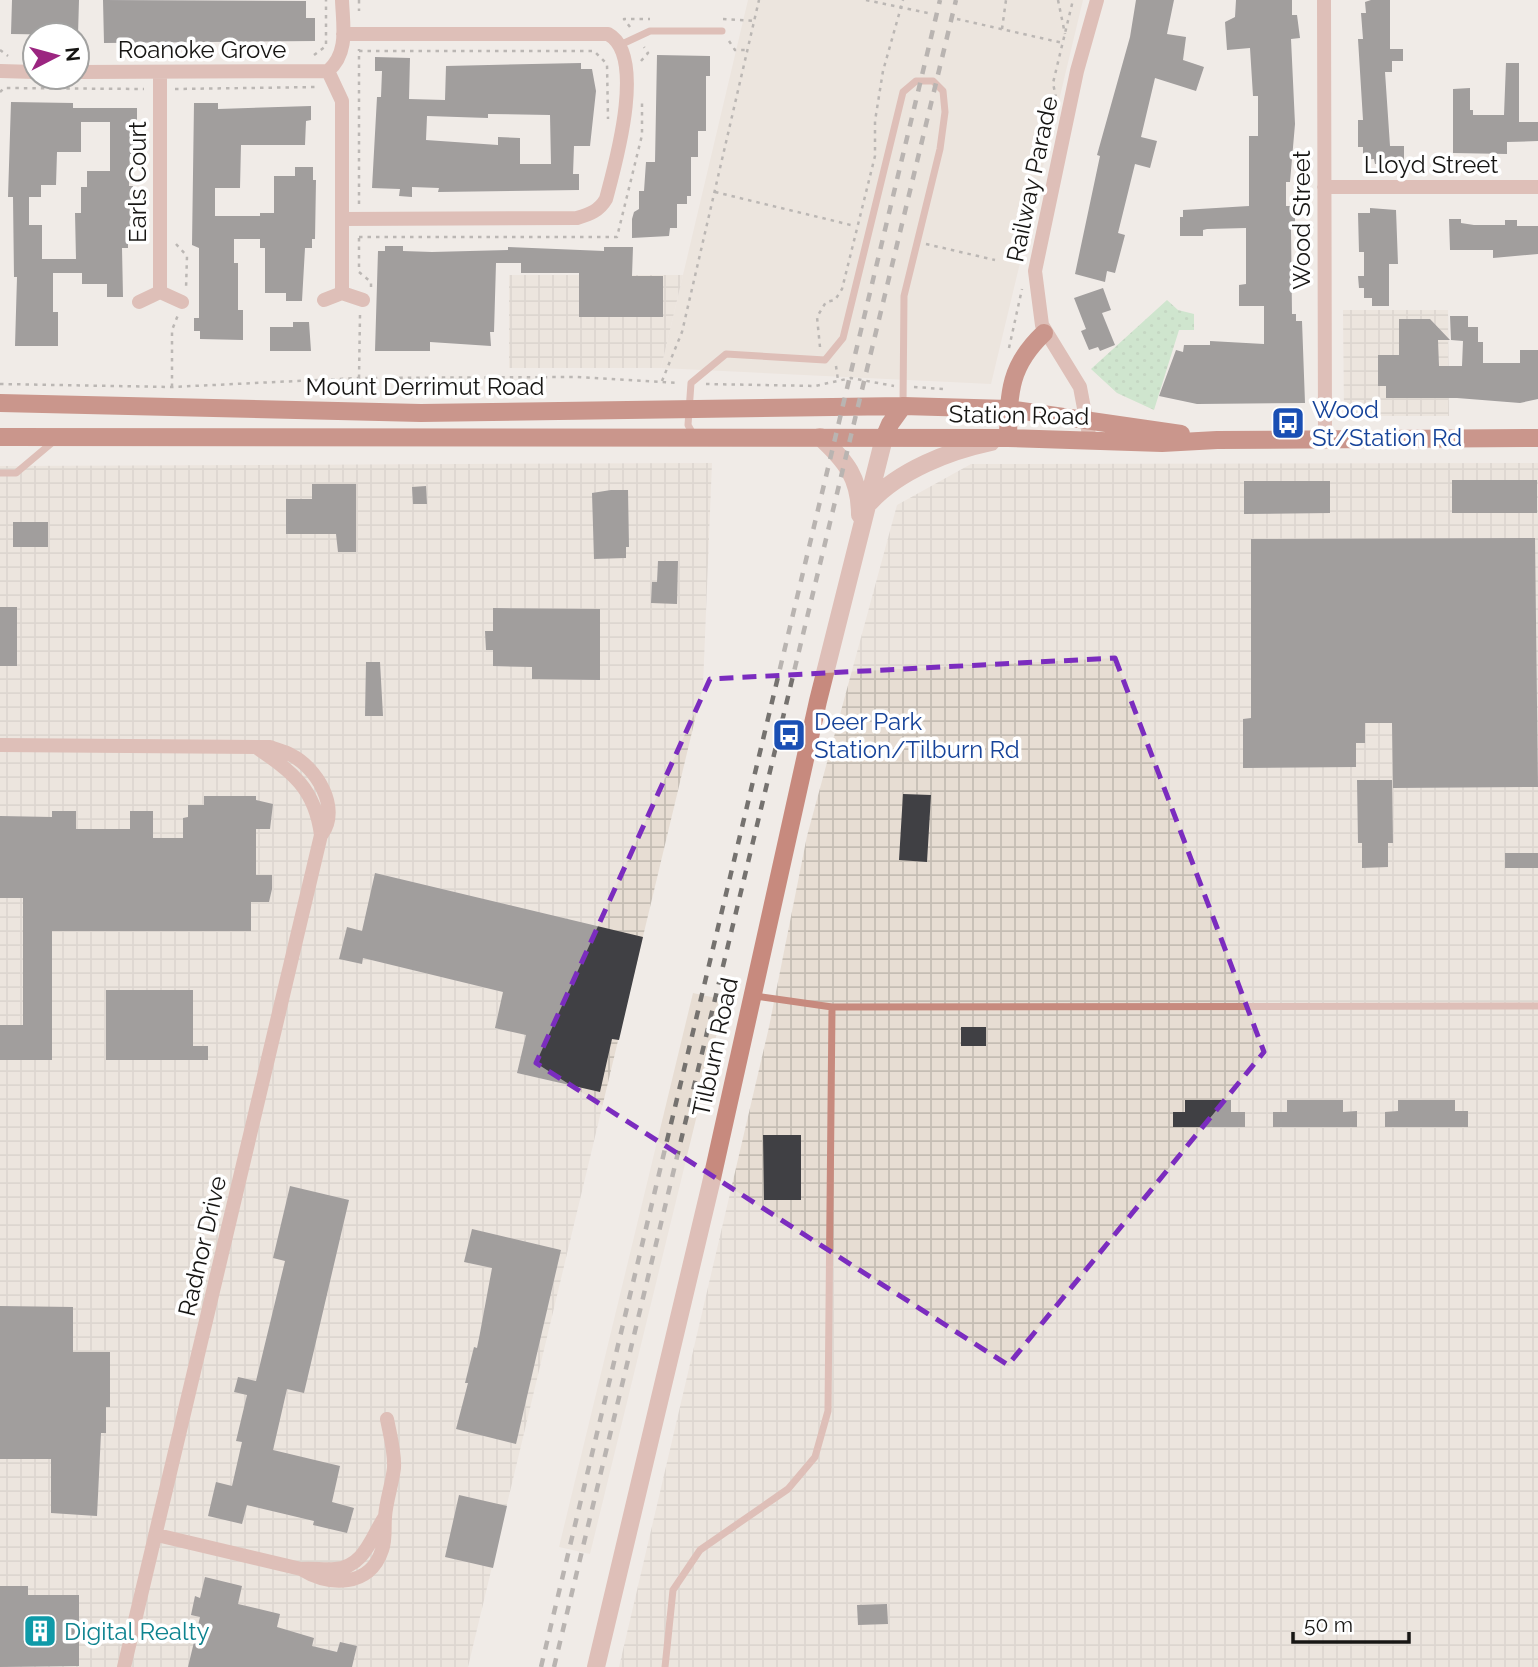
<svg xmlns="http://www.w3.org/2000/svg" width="1538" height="1667" font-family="Raleway,sans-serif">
	<defs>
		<pattern id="industrial-grid" width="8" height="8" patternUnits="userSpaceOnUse" patternTransform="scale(1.75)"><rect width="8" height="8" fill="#e7ddd3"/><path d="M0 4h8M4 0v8" fill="none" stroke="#c5bdb4"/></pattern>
		<pattern id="park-dots" width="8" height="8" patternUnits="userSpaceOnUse" patternTransform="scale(1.75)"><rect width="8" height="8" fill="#a7ddaf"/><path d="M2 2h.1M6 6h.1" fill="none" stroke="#8fbd96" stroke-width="1.8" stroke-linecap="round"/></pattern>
	</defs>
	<rect width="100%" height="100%" fill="#f0ebe7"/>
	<path fill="#e7ddd3" d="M748,0H1083L991,384L661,368Z
		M693,993L725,1000L590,1554L559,1547Z"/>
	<path fill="url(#industrial-grid)" d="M509,275H683L661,368H509Z
		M1343,310H1448L1449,416H1344Z
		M712,463L703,686L468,1667H0V466Z
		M1538,463V1667H619L769,1027L807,836L897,505L971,464Z"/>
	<path fill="url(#park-dots)" d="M1167,300L1178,310L1194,314V330H1179L1154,410L1117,393L1091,369Z"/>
	<path fill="#404044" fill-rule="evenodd" d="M12,0H79L78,35L11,34Z
		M103,0L306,1V18H315V41L104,43Z
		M1136,0H1174L1167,34L1186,37L1183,60L1204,67L1196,91L1155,78L1141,137L1157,141L1150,168L1135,164L1118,233L1125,235L1115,273L1107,271L1105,282L1075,274L1100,156L1097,155L1130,37Z
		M1236,0H1292V15H1297L1300,38L1291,39L1295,124L1290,182H1286V206H1295V228H1291L1292,314H1296V321H1302L1305,403L1197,404L1159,396L1176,350L1183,352L1184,345H1210V341L1264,344V306H1239V285L1246,284V228L1207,229L1203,230V236H1180V217H1183V210L1249,206V136H1258V96H1253L1250,48L1227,50L1225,22L1235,17Z
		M1371,0H1390V49H1403V61H1392V72H1385L1390,146H1404V164H1375L1374,159L1363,160V147H1358V120H1363L1358,39H1363L1361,13H1366L1365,2Z
		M657,55L710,56V76H706V131H698V157H691V196H687V204H677V228H670L669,236L632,238V219L634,212L639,209V191H644L646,162H655Z
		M375,57L410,58L409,99L445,100L446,66L581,63V69H592L596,91L590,146H574L573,174H579V190L438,192L439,188L412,187V197L399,196L400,189L372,188L377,97H381L382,71H375ZM488,114L550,115L551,164H520V138L498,137V145L426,140L427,116L488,118Z
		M1506,63H1519V122H1538V141L1507,142V154L1453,153V89L1470,88V110H1473V115H1504Z
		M11,102L73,103V108H137V120L133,121V154H130L129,186H133L131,235H128V248H122L123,297H107V284H82V273H53V312H58V346H15L17,277H14L13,197H8ZM81,122H110V171H87V187H81V213H75L76,259H42V225H29V197H41V185H56L57,152H81Z
		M194,103H218V109L311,106V120L306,121L305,145H241L240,188H215V216H260V213H274V176H295V167H313V180H316L315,239H312V248H305L302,301H286V293H265V248H260V239H234V263H238V310H243V340L200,339V331H194V318H199V248L192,245Z
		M1370,208L1396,210L1398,264H1389V306H1372V298H1364V288H1359L1358,276H1364V252H1359L1358,213H1370Z
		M1449,219H1461V223L1474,225H1505V220H1517V226H1538V254L1493,258V250H1450Z
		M385,246H403V251L432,252L508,250V247L604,251V247H633L632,276H663V317H579V273H521V263H496L494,332H490L491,346L430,342V351H375L378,251H385Z
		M1103,288L1111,310L1102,313L1115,345L1100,351L1098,347L1089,350L1081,331L1086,329L1074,298Z
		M1450,316H1468V327H1478V342H1483V363H1520V350H1538V399L1520,403L1457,398H1386V386H1378V355H1399V319H1430L1450,340H1438L1439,366H1462L1463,341L1451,340Z
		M293,322H309L311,351H270V327H293Z
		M1452,480H1537V513H1452Z
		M1244,481H1330V513L1244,514Z
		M312,484H356V552H338L336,534H286V499H312Z
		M426,486L427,504H413L412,487Z
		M611,490H628L629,547H626V558L594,559L592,493Z
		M13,522H48V547H13Z
		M1535,538L1538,787L1393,788L1392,723H1365V743H1356V767L1243,768V719L1251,718V539Z
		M658,561H678L677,604L651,603L652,582H657Z
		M0,607H17V666H0Z
		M493,608L600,609V680L532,679V667L493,666V650H486L485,631H493Z
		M366,662H380L383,716H365Z
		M1357,780H1392L1393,843H1388V867L1362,868V843H1358Z
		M903,794L931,795L927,862L899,860Z
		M204,796H256V800L273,804L270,829H256V875H272V889L269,902H251V931H52V1060H0V1025H23V898H0V816L52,817V811H76V829H130V811H153V838H183V818L188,817V805H204Z
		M1505,853H1538V868H1505Z
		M375,873L643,937L619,1040L612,1039L600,1092L517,1073L526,1035L495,1028L503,992L363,958L362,964L339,959L347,927L362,931Z
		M106,990H193V1046H208V1060H106Z
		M961,1027H986V1046H961Z
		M1185,1100H1231V1112H1245V1127H1173V1112H1185Z
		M1287,1100H1343V1112L1357,1111V1127H1273V1112H1287Z
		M1398,1100H1455V1111H1468V1127H1385V1112L1398,1111Z
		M763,1135H801V1200H764Z
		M290,1186L349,1200L304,1393L287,1389L273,1450L340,1466L332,1502L354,1508L347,1533L313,1525L314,1521L247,1505L242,1524L208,1516L216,1482L232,1486L242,1442L236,1441L247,1395L234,1392L238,1377L256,1381L285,1261L273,1258Z
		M472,1229L561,1250L516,1444L456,1429L468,1383H465L474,1347L477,1348L480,1333L492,1268L464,1262Z
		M0,1306L73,1307V1352H110V1407H106V1433H101L97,1516L51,1513V1459H0Z
		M459,1495L507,1506L493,1568L445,1557Z
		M205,1577L242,1586L238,1604L280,1614L277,1627L314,1638L312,1646L337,1652L340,1642L357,1646L352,1667H188L200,1617L191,1615L195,1596L200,1598Z
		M0,1586H28V1595H79V1666L0,1667Z
		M887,1604L888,1624L858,1625L857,1605Z"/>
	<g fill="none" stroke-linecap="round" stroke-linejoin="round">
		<path stroke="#7b7976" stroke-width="2.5" stroke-dasharray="3.5 5" stroke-linecap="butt" d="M359,0V11
			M866,0L928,13
			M1058,0L1065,34
			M723,19L755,21
			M957,19L1063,43
			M630,27L624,19H650
			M1002,29L1006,0
			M729,41L735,50H749
			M0,50L8,56
			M359,51H594L607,64L608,119
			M314,55L326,46V0
			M641,61L648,53L644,47
			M175,89L319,87
			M0,92L4,88L144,89
			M1056,98L1053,83L1073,0
			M715,192L855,226
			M359,204V49
			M359,237H617L642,135V103
			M359,238V272L371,282V289
			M176,244L187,256L186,289
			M926,244L995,260
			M820,347L817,317L826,302L835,300L842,289L875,156V121L883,71L903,0
			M1009,348L1022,289
			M836,366L838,380
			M359,378L360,315
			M662,381L682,332L759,0
			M0,384L172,387L359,378L576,377L679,383
			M706,384L815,386L851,378L894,386
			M172,387V330L178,315
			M914,387L943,389"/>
		<path stroke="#c78a7e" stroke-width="7" d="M620,45L650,31H722
			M693,434L688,425L691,383L726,354L825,360L843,338L903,92L916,81H933L943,91L945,112L940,149L904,296L903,405
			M0,473H16L54,441
			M755,996L832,1007L1538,1006
			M665,1667L673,1590L700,1550L788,1489L815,1457L828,1411L832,1007"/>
		<path stroke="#c78a7e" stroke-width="14" d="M1324,0L1325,439
			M343,34H608C647,55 615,165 606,199C599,211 590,214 577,218L343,219
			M0,71L35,72
			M328,71L342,101V293
			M328,71C349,53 343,26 342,0
			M77,72L328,71
			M160,72V292
			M1324,187H1538
			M324,300L342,293L363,300
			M139,302L160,292L182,302
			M1090,440L1080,387L1042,325L1035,271L1077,71L1097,0
			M0,745L270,747C277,750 284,751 291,755C316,767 341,808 322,834
			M157,1535L301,1569C329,1586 370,1588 382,1550C386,1539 384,1528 385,1517C386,1501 392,1485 394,1468C395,1452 390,1435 387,1419
			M301,1569C313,1568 324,1570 335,1569C364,1567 371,1538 384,1518
			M124,1667L321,835C315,788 292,772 256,747"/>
		<path stroke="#c78a7e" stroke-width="18" d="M820,437C846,461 860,478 860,515
			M870,502C900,470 949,451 991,442
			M596,1667L711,1183L818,701L884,438"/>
		<path stroke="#9b301d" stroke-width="18" d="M0,403L421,413L903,406L1009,409L1181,434
			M0,437L1008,438L1162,443L1217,440L1538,438
			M884,438L890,424L903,406
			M1008,438C1009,392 1009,366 1044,333"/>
		<path stroke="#75726f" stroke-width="4.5" stroke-dasharray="9 9" stroke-linecap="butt" d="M541,1667L940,0
			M554,1667L956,0"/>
	</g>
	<path d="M0 0H1538V1667H0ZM1115,658L1264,1052L1008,1365L536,1063L710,679Z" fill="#f0ebe7" fill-opacity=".55" fill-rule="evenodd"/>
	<path fill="none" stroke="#7b2cbf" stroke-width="5" stroke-dasharray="14 9" stroke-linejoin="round" d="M1115,658L1264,1052L1008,1365L536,1063L710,679Z"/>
	<defs>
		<symbol id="bus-square" viewBox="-11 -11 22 22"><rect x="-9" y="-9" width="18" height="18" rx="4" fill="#1a4fb4" stroke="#fff"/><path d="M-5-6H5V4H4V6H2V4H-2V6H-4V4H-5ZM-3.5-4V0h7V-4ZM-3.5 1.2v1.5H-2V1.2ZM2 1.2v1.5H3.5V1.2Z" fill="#fff"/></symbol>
		<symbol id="building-square" viewBox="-11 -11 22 22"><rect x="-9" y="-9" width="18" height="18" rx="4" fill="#0f9aa8" stroke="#fff"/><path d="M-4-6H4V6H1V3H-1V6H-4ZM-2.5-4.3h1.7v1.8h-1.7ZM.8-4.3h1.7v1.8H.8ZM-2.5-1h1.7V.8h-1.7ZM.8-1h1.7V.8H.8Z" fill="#fff"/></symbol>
	</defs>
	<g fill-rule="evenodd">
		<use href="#bus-square" x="1269" y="404" width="38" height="38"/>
		<use href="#bus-square" x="770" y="716" width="38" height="38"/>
		<use href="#building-square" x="21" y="1612" width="38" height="38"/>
	</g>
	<g text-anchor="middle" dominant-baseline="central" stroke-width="7" stroke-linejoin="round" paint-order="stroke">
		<g font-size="24" fill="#171614" stroke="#fff">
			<text x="202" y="49">Roanoke Grove</text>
			<text x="1431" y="164">Lloyd Street</text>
			<text transform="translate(1032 179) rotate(-78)">Railway Parade</text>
			<text transform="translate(137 182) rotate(-90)">Earls Court</text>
			<text transform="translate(1301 220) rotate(-90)">Wood Street</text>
			<text x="425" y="386">Mount Derrimut Road</text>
			<text transform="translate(1019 415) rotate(1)">Station Road</text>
			<text transform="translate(715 1047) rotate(-78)">Tilburn Road</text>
			<text transform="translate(202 1246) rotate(-77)">Radnor Drive</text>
		</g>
		<g font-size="24" fill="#164399" stroke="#fff" text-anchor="start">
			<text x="1312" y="409">Wood<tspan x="1312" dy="28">St/Station Rd</tspan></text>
			<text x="814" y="721">Deer Park<tspan x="814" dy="28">Station/Tilburn Rd</tspan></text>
		</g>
		<g font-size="24" fill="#0d838f" stroke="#fff" text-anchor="start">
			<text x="64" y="1631">Digital Realty</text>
		</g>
	</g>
	<g transform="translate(56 56) rotate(84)"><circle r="33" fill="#ffffff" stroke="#a2a2a1" stroke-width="2"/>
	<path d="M0-5L12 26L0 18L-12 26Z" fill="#9b2580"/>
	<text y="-10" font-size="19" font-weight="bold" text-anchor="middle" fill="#171614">N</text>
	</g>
	<path d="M1293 1632v10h116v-10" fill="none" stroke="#171614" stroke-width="3.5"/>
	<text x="1304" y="1632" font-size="21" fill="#171614" stroke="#ffffff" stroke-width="5" paint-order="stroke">50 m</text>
</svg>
